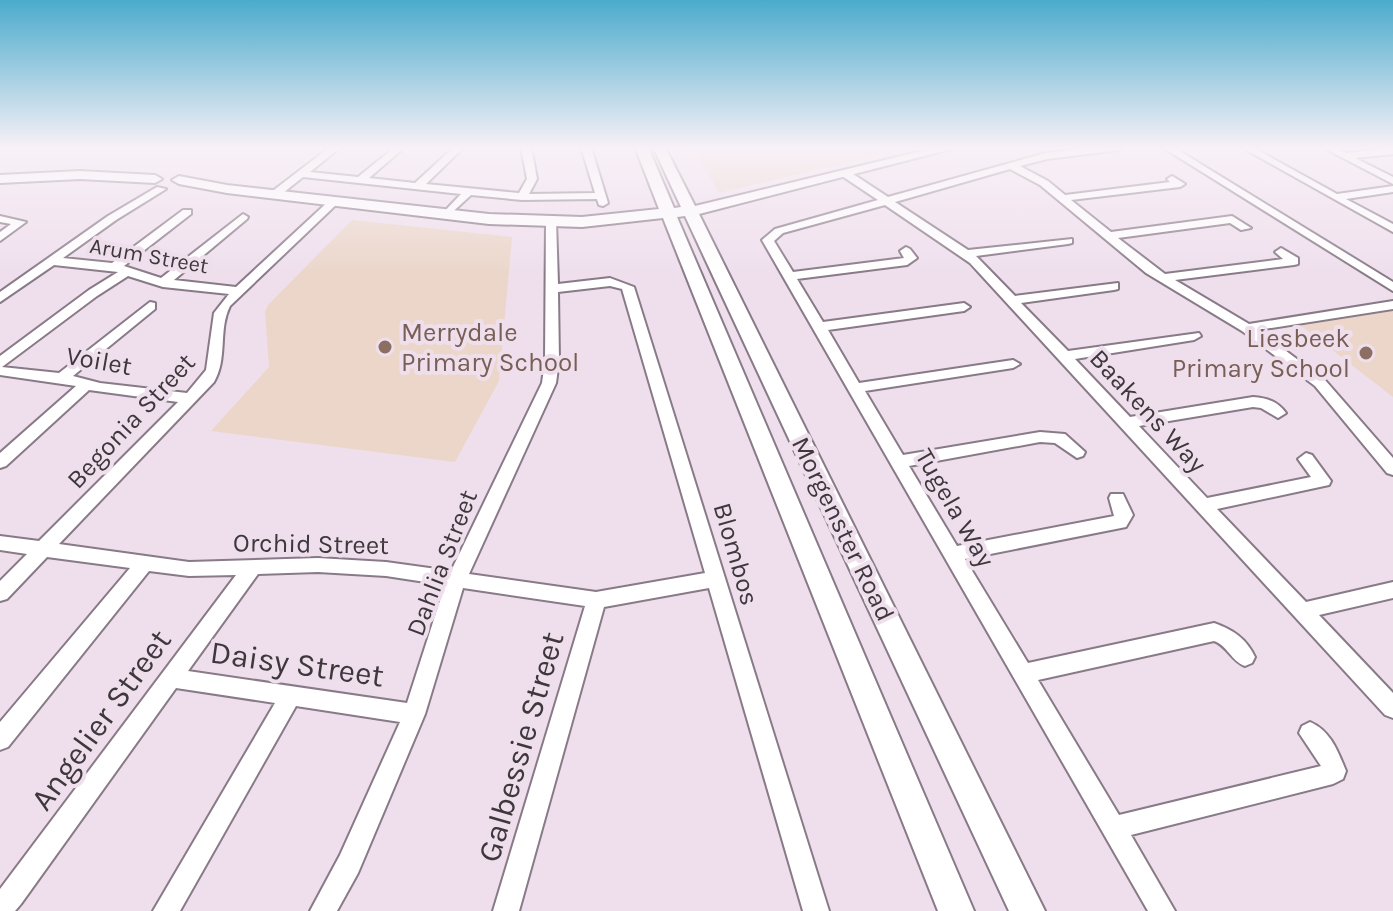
<svg xmlns="http://www.w3.org/2000/svg" width="1393" height="911" font-family="Karla,sans-serif">
	<rect width="100%" height="100%" fill="#efdfed"/>
	<path fill="#ebd6c9" d="M693,147H912L719,193Z
		M352,220L512,237L499,381L455,462L211,431L269,367L265,312L268,305Z
		M1393,311V397L1300,325Z"/>
	<g fill="none" stroke-linecap="round" stroke-linejoin="round">
		<defs>
			<path id="street" d="M330,147H341L310,172L358,177L395,147H405L369,178L415,183L454,147H464L426,184L519,193L527,179L521,147H531L537,179L529,194L595,193L581,147H591L608,203L603,206L599,205L597,199L522,200L471,195L447,217L442,214L461,194L303,177L278,197H270V193Z
				M1098,147H1124L1119,150L1047,159L1020,166L1048,181L1065,195L1170,182L1167,179L1172,176L1185,184L1180,187L1071,200L1111,232L1232,216L1251,228L1241,230L1230,223L1118,238L1165,274L1283,259L1275,252L1281,248L1298,258V264L1294,265L1175,280L1249,324L1393,301V309L1258,330L1325,380L1393,458V475L1387,473L1315,386L1242,331L1146,273L1040,185L1010,169L895,202L968,250L1072,239V243L1068,244L976,256L1015,296L1118,283V289L1114,290L1021,303L1068,351L1199,333L1201,336L1194,340L1075,359L1130,417L1253,397C1267,398 1277,401 1286,413L1278,418L1261,408L1253,407L1139,426L1207,498L1311,477L1298,459L1306,453L1312,455L1331,481L1329,485L1217,509L1306,602L1393,582V598L1319,615L1393,693V718L1385,715L970,263L885,205L783,233L774,241L793,272L904,258L900,251L906,247L910,249L917,258L907,265L797,279L823,322L964,303L970,307L964,311L828,330L859,383L1013,360L1020,364L1013,368L865,391L903,455L1040,432L1065,434L1085,452L1083,456L1077,458L1055,443L1040,442L909,466L957,546L1114,516L1109,498L1111,494H1123L1133,515L1126,527L965,559L1028,663L1214,623C1233,630 1246,638 1255,657L1252,663L1245,666C1231,661 1228,646 1214,641L1038,680L1119,815L1321,766L1299,733L1302,726L1310,722C1331,731 1338,752 1346,771L1343,779L1333,784L1131,835L1175,911H1148L762,240L775,229L878,200L842,176V172H850L888,197L1046,153Z
				M1162,147H1173L1393,282V291Z
				M1241,147H1252L1337,194L1393,186V192L1346,199L1393,224V232Z
				M1322,147H1334L1346,153L1393,148V154L1355,158L1393,177V184Z
				M157,187L166,189L116,220L63,258L112,263L183,210H191V214L124,266L161,278L243,214L248,217L247,219L174,280L236,287L331,199L340,201L230,306C218,330 228,358 214,382L59,544L189,562L318,558L386,562L451,571L542,383L545,361L546,222L556,220L558,284L610,278L634,287L829,911H803L709,588L604,607L519,911H493L585,606L463,588L425,714L358,873L337,911H310L340,855L400,722L296,706L180,911H153L275,703L176,688L21,904L15,911H0V889L236,575L189,576L149,571L8,747L0,750V722L130,568L47,557L7,599L0,601V581L27,554L0,550V536L39,541L178,402L89,390L6,466L0,468V453L76,386L0,375V356L89,290L118,272L54,265L0,302V292L108,216ZM128,276L163,287L229,294L214,313L206,370L187,393L100,383L73,376L155,309V303L150,302L59,373L2,367L97,296ZM610,286L622,289L705,573L596,592L469,574L556,383L559,361L558,292ZM318,572L386,576L445,585L407,703L188,671L258,574Z
				M0,216L26,222L0,241V232L11,224L0,222Z"/>
			<path id="secondary" d="M635,147H648L674,208L681,207L653,147H665L695,206L938,147H959L699,214L1045,911H1009L685,216L677,217L974,911H938L663,218L582,227L489,224L227,193L179,184L172,180L179,176L227,185L489,214L582,217L659,209Z
				M80,171L155,175L162,179L155,183L80,179L0,183V175Z"/>
		</defs>
		<use href="#street" stroke="#887a87" stroke-width="4"/>
		<use href="#secondary" stroke="#887a87" stroke-width="4"/>
		<use href="#street" fill="#fff" fill-rule="evenodd"/>
		<use href="#secondary" fill="#fff" fill-rule="evenodd"/>
	</g>
	<linearGradient id="sky" x2="0" y2="1"><stop stop-color="#4babcc"/><stop offset="0.54" stop-color="#f8f1f7"/><stop offset="1" stop-color="#f8f1f7" stop-opacity="0"/></linearGradient>
	<rect width="1393" height="274" fill="url(#sky)"/>
	<g fill="#8d6e63" stroke="#efdfed" stroke-width="3">
		<circle cx="385" cy="347" r="8"/>
		<circle cx="1366" cy="353" r="8"/>
	</g>
	<g text-anchor="middle" dominant-baseline="central" stroke-width="8" stroke-linejoin="round" paint-order="stroke">
		<g font-size="22" fill="#3e383d" stroke="#efdfed">
			<text transform="translate(149 256) rotate(10)">Arum Street</text>
		</g>
		<g font-size="26" fill="#785e54" stroke="#efdfed" text-anchor="start">
			<text x="401" y="332">Merrydale<tspan x="401" dy="30">Primary School</tspan></text>
			<text x="1350" y="338" text-anchor="end">Liesbeek<tspan x="1350" dy="30">Primary School</tspan></text>
		</g>
		<g font-size="26" fill="#3e383d" stroke="#efdfed">
			<text transform="translate(99 361) rotate(10)">Voilet</text>
			<text transform="translate(1148 411) rotate(47)">Baakens Way</text>
			<text transform="translate(131 421) rotate(-47)">Begonia Street</text>
			<text transform="translate(955 508) rotate(60)">Tugela Way</text>
			<text transform="translate(843 529) rotate(64)">Morgenster Road</text>
			<text transform="translate(311 544) rotate(1)">Orchid Street</text>
			<text transform="translate(736 554) rotate(74)">Blombos</text>
			<text transform="translate(442 563) rotate(-69)">Dahlia Street</text>
		</g>
		<g font-size="32" fill="#3e383d" stroke="#efdfed">
			<text transform="translate(297 664) rotate(8)">Daisy Street</text>
			<text transform="translate(101 720) rotate(-54)">Angelier Street</text>
			<text transform="translate(521 747) rotate(-74)">Galbessie Street</text>
		</g>
	</g>
</svg>
